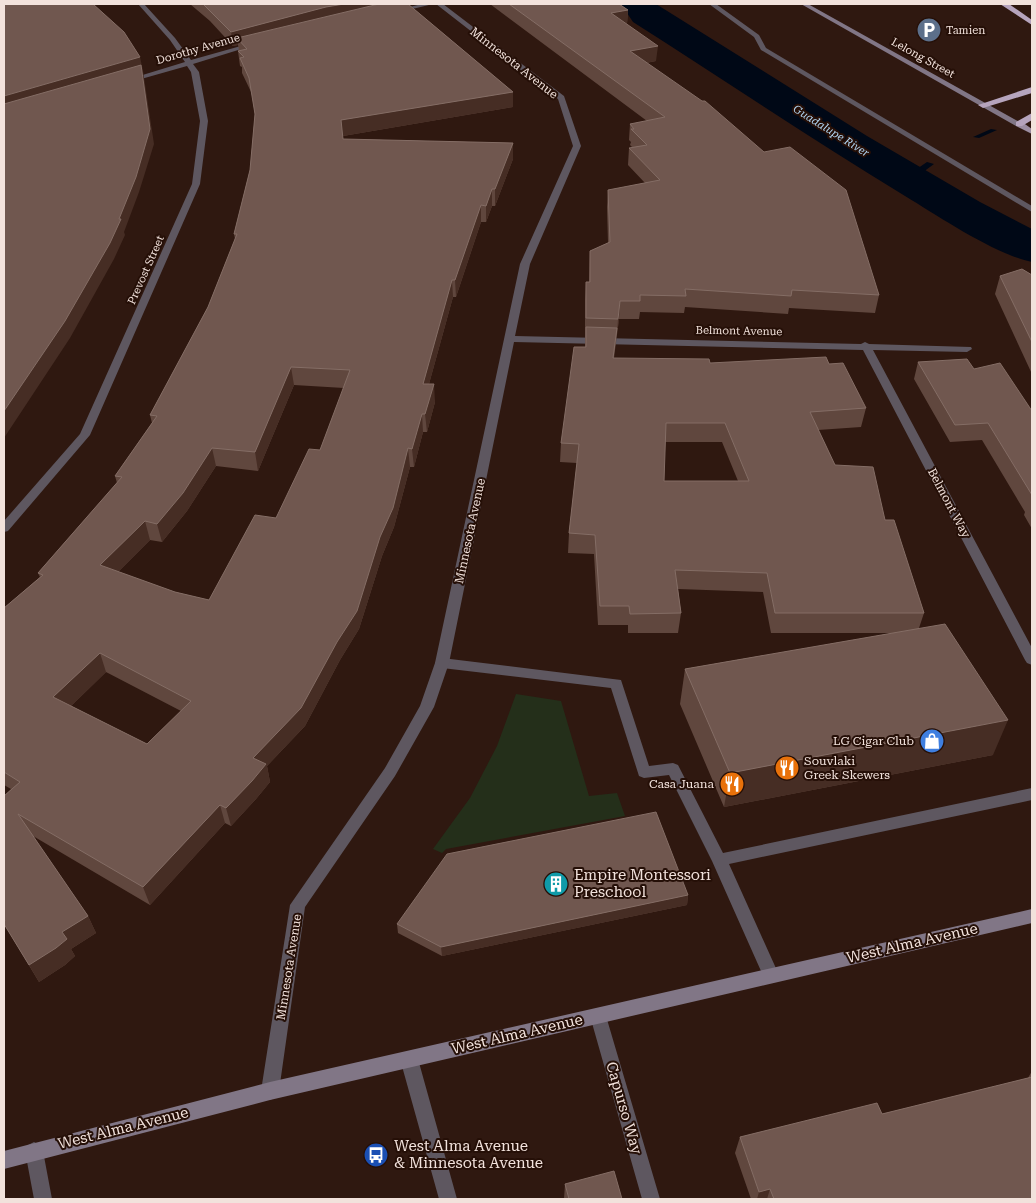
<svg xmlns="http://www.w3.org/2000/svg" width="1036" height="1203" font-family="'Roboto Serif',serif">
	<rect width="100%" height="100%" fill="#2f1810"/>
	<path fill="#242f1a" d="M516,694L561,701L589,796L617,793L625,816L446,849L442,853L433,849L470,798L497,746Z"/>
	<g fill="none" stroke-linecap="round" stroke-linejoin="round">
		<path fill="#000816" fill-rule="evenodd" d="M991,129L997,130L979,138L973,137Z
			M927,162L934,164L911,181H905V177Z"/>
		<path fill="#000816" fill-rule="evenodd" d="M621,4H656L867,136L980,202L1032,229V262C994,254 940,217 905,196C813,140 724,80 633,22Z"/>
		<path fill="#5e5760" fill-rule="evenodd" d="M709,4H716L759,35L766,48L1032,206V212L761,50L754,37Z
			M442,658L621,680L649,766L673,763L678,765L723,853L1032,788V800L729,864L779,975L777,980L771,982L765,980L712,861L669,775L644,778L639,776L611,688L442,668L437,666L435,663L437,660Z
			M598,1008L604,1010L606,1016L660,1199H642L590,1016L592,1010Z
			M409,1051L415,1053L418,1059L457,1199H439L400,1059L403,1053Z
			M34,1142L40,1145L43,1151L52,1199H34L25,1151L28,1145Z"/>
		<path fill="#5e5760" fill-rule="evenodd" d="M138,4H144L175,38L191,60L255,42L258,44L193,64L199,72L208,121L200,184L90,435L8,531L4,532V521L80,434L192,184L200,121L191,72L187,66L127,83L123,81L185,62L170,40Z
			M422,4H433L396,13L393,11Z
			M436,4H443L564,96L581,146L530,264L515,336L861,344L865,342L869,344L971,347L972,349L967,352L873,350L1032,648V665L1027,663L1025,660L863,350L514,342L449,663L434,707L395,776L305,907L279,1091L276,1097L270,1100L264,1097L261,1091L290,905L385,768L420,706L435,663L520,264L573,146L558,99Z"/>
		<path fill="#817686" fill-rule="evenodd" d="M801,4H808L1023,124L1016,126Z
			M1032,909V923L270,1100L4,1169V1151L270,1082Z"/>
		<path fill="#9d8ea2" fill-rule="evenodd" d="M1016,122H1022L1032,129V134L1016,126Z"/>
		<path fill="#b6a4bd" fill-rule="evenodd" d="M1000,4H1009L1032,20V25Z
			M1032,87V93L983,108L978,105Z
			M1032,113V120L1022,126H1016V122Z"/>
	</g>
	<path fill="#60473e" fill-rule="evenodd" d="M190,4H408L513,92V107L343,136V139L513,143V159L495,206H492L486,222H481L456,297H453L429,384L435,402L427,432H423L414,467H410L394,527L382,556L359,629L340,660L305,726L267,766L270,782L256,799L231,826L225,823L150,905L33,836L88,916L96,933L71,949L75,956L65,965L39,982L4,924V796L11,789L4,785V608L40,577L38,573L117,483L115,476L152,423L150,415L208,307L235,239L234,234L250,170L255,115L252,94L242,73V67L240,66L238,51L239,50L238,45L233,46L210,21ZM294,385L344,388L320,450L276,518L209,600L175,592L118,572L150,540L162,542L187,511L216,466L258,471ZM106,672L181,711L147,744L71,706Z
		M490,4H619L628,10L627,24H626L656,61L646,63L879,295L875,313L789,308L788,314L685,307L684,313L640,312L639,319H619L614,358L710,363L829,364L866,408L861,427L818,430L835,465L885,520L924,613L919,628L993,755L724,807L680,704L685,669L893,633H771L763,592L678,589L681,613L678,633H628V625H598L594,554L568,553L569,533L577,463L560,462L561,443L585,347V300L586,282H589L590,251L608,243L607,207L608,190L645,183L628,165L629,148H633L630,145L631,142L629,140L630,124L647,121ZM665,442H722L738,481H664Z
		M1032,275V374L995,294L1000,276Z
		M918,362L974,369L1032,411V529L1024,515L1025,512L982,440L950,442L914,379Z
		M688,895L687,905L442,956L398,933L397,924Z
		M1032,1071V1199H751L735,1153L740,1137L882,1114L1028,1078Z
		M565,1184L622,1199H564Z"/>
	<path fill="#462d24" d="M344,4H396L237,38L238,45L233,46L231,32L326,7Z
		M628,10L627,24L610,28L611,13Z
		M658,46L656,61L629,66L630,51Z
		M140,57L143,71L154,144L139,192L124,232L125,235L114,259L70,338L4,438V411L119,219L4,112V96Z
		M513,92V107L343,136L344,155L341,120Z
		M513,143V159L495,206V189Z
		M492,189V206L486,222V206Z
		M481,205V222L456,297L455,280Z
		M452,280L453,297L424,402L423,384Z
		M620,301L619,319L617,336L618,319Z
		M291,367L294,385L258,471L255,452Z
		M434,384L435,402L427,432L425,414Z
		M422,414L423,432L414,467L412,449Z
		M212,448L216,466L187,511L162,542L157,524Z
		M408,448L410,467L394,527L382,556L359,629L340,660L305,726L267,766L270,782L256,799L231,826L226,808L253,758Z
		M145,521L150,540L106,584L100,565Z
		M100,653L106,672L61,716L53,697Z
		M1008,720L993,755L724,807L730,773Z
		M220,805L225,823L150,905L143,887Z
		M688,895L687,905L442,956L441,947Z
		M88,916L96,933L71,949L75,956L65,965L39,982L29,965L62,932Z
		M770,1189L767,1199H757L759,1192Z"/>
	<path fill="#70574f" stroke="#846d65" fill-rule="evenodd" d="M4,4H93L124,32L140,57L4,96Z
		M203,4H344L326,7L231,32Z
		M379,4H408L513,92L341,120L343,139L513,143L495,189H492L486,206L481,205L455,280H452L423,384H434L425,414H422L412,449L408,448L393,508L380,537L357,611L337,642L301,708L253,758L266,764L252,781L226,808L220,805L143,887L18,814L88,916L62,932L67,939L56,948L29,965L4,924V921H5L4,919V796L20,782L4,772V608L43,575L38,573L122,477L115,476L157,416L150,415L208,307L237,234H234L250,170L255,114L249,78L240,58L244,57L238,51L247,49L237,38ZM291,367L350,370L320,450L309,449L276,518L255,515L209,600L175,592L100,565L145,521L157,524L183,493L212,448L255,452ZM100,653L191,701L147,744L53,697Z
		M509,4H619L628,10L611,13L658,46L630,51L702,101H705L764,152L790,147L846,190L879,295L792,290L791,296L685,289L686,296L640,295V301H620L618,319L586,318V282H590V251L610,242L608,190L660,180L629,148L647,145L631,129H634L630,124L665,117Z
		M141,65L150,129L136,177L119,219H121L110,243L65,321L4,411V104Z
		M1022,269L1032,275V342L1000,276Z
		M586,327L617,328L613,358L709,359L710,363L826,357L829,364L843,363L866,408L810,412L835,465L873,467L885,520H894L924,613H775L767,573L675,570L681,613L630,614L629,606H600L595,535L569,533L579,444L561,443L574,347H586ZM666,423H725L749,481H664Z
		M967,359L974,369L1000,363L1032,411V495L988,423L955,425L918,362Z
		M945,624L1008,720L730,773L685,669Z
		M656,812L688,895L441,947L397,924L447,854Z
		M1032,1077V1199H774L770,1189L759,1192L740,1137L877,1103L882,1114Z
		M614,1171L622,1199H569L565,1184Z"/>
	<defs>
		<symbol id="parking-disc" viewBox="-11 -11 22 22"><circle r="9.5" fill="#5c6f8a" stroke="#250f07"/><path d="M-3.5-5.5H1a3.5 3.5 0 0 1 0 7H-1V5.5H-3.5ZM-1-3.4V-.6H.8a1.4 1.4 0 0 0 0-2.8Z" fill="#fff"/></symbol>
		<symbol id="shop-disc" viewBox="-11 -11 22 22"><circle r="9.5" fill="#3f7fe0" stroke="#250f07"/><path d="M-5-2.5h2.3a2.7 3.5 0 0 1 5.4 0H5L5.5 6h-11ZM-1.5-2.5h3a1.5 2.3 0 0 0-3 0Z" fill="#fff"/></symbol>
		<symbol id="restaurant-disc" viewBox="-11 -11 22 22"><circle r="9.5" fill="#e8710a" stroke="#250f07"/><path d="M-5-6h1v4h1v-4h1v4h1v-4h1v5L-1.5 .5V6h-2V.5L-5-1ZM5-6V6H3V1.5H1.5Q1.5-4 5-6Z" fill="#fff"/></symbol>
		<symbol id="building-disc" viewBox="-11 -11 22 22"><circle r="9.5" fill="#0f9aa8" stroke="#250f07"/><path d="M-4-6H4V6H1V3H-1V6H-4ZM-2.5-4.3h1.7v1.8h-1.7ZM.8-4.3h1.7v1.8H.8ZM-2.5-1h1.7V.8h-1.7ZM.8-1h1.7V.8H.8Z" fill="#fff"/></symbol>
		<symbol id="bus-disc" viewBox="-11 -11 22 22"><circle r="9.5" fill="#1a4fb4" stroke="#250f07"/><path d="M-5-6H5V4H4V6H2V4H-2V6H-4V4H-5ZM-3.5-4V0h7V-4ZM-3.5 1.2v1.5H-2V1.2ZM2 1.2v1.5H3.5V1.2Z" fill="#fff"/></symbol>
	</defs>
	<g fill-rule="evenodd">
		<use href="#parking-disc" x="915" y="16" width="28" height="28"/>
		<use href="#shop-disc" x="918" y="727" width="28" height="28"/>
		<use href="#restaurant-disc" x="773" y="754" width="28" height="28"/>
		<use href="#restaurant-disc" x="718" y="770" width="28" height="28"/>
		<use href="#building-disc" x="542" y="870" width="28" height="28"/>
		<use href="#bus-disc" x="362" y="1141" width="28" height="28"/>
	</g>
	<g text-anchor="middle" dominant-baseline="central" stroke-width="4" stroke-linejoin="round" paint-order="stroke">
		<g font-size="11" fill="#f2e2dc" stroke="#250f07" text-anchor="start">
			<text x="946" y="30">Tamien</text>
		</g>
		<g font-size="11" fill="#f2e2dc" stroke="#250f07">
			<text transform="translate(198 49) rotate(-16)">Dorothy Avenue</text>
			<text transform="translate(923 58) rotate(29)">Lelong Street</text>
			<text transform="translate(146 270) rotate(-66)">Prevost Street</text>
			<text transform="translate(739 331) rotate(1)">Belmont Avenue</text>
		</g>
		<g font-size="11" font-style="italic" fill="#b4d9f7" stroke="#250f07">
			<text transform="translate(831 131) rotate(32)">Guadalupe River</text>
		</g>
		<g font-size="12" fill="#f2e2dc" stroke="#250f07">
			<text transform="translate(514 63) rotate(38)">Minnesota Avenue</text>
			<text transform="translate(949 503) rotate(62)">Belmont Way</text>
			<text transform="translate(470 531) rotate(-78)">Minnesota Avenue</text>
			<text transform="translate(289 967) rotate(-81)">Minnesota Avenue</text>
		</g>
		<g font-size="12" fill="#f2e2dc" stroke="#250f07" text-anchor="end">
			<text x="914" y="741">LG Cigar Club</text>
			<text x="804" y="761" text-anchor="start">Souvlaki<tspan x="804" dy="14">Greek Skewers</tspan></text>
			<text x="714" y="784">Casa Juana</text>
		</g>
		<g font-size="15" fill="#f2e2dc" stroke="#250f07" text-anchor="start">
			<text x="574" y="875">Empire Montessori<tspan x="574" dy="17">Preschool</tspan></text>
			<text x="394" y="1146">West Alma Avenue<tspan x="394" dy="17">&amp; Minnesota Avenue</tspan></text>
		</g>
		<g font-size="15" fill="#f2e2dc" stroke="#250f07">
			<text transform="translate(912 943) rotate(-13)">West Alma Avenue</text>
			<text transform="translate(517 1034) rotate(-13)">West Alma Avenue</text>
			<text transform="translate(624 1108) rotate(74)">Capurso Way</text>
			<text transform="translate(123 1128) rotate(-14)">West Alma Avenue</text>
		</g>
	</g>
	<rect width="1036" height="1203" fill="none" stroke="#f2e2dc" stroke-width="10"/>
</svg>
